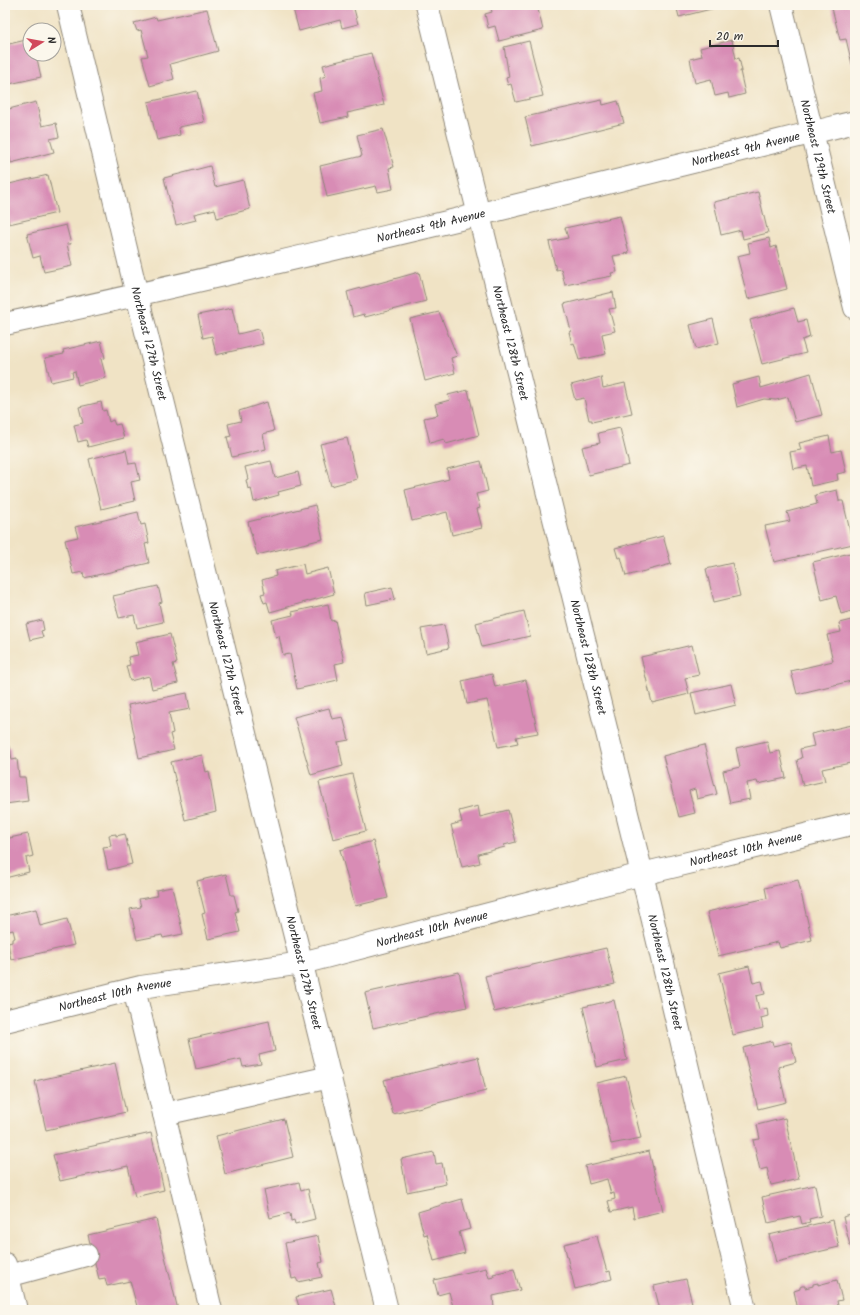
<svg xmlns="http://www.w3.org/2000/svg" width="860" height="1315" font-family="Kalam,sans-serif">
	<rect width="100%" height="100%" fill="#fbf7ec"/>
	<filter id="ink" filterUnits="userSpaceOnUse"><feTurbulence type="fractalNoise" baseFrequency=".025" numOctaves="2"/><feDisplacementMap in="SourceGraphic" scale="8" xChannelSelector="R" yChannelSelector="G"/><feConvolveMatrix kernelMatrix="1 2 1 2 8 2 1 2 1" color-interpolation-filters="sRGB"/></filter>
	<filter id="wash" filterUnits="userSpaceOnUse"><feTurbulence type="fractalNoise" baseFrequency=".012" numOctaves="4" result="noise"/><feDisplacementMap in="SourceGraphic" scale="16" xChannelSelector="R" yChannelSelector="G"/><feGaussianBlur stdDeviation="0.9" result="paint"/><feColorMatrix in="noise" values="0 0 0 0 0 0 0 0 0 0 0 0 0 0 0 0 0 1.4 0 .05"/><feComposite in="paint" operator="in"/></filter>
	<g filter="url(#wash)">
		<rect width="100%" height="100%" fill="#f0e3c5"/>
		<g id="blocks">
			<path fill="#d88cb5" d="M292,5H353L358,24L342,28L340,20L299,31Z
				M490,5H537L543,30L499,41L495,26L488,28L485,14L492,12Z
				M676,5H723V6L679,17Z
				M844,5H855V63L852,64L846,39L840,40L832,8Z
				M207,9L218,51L170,64L174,79L150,86L142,57L148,56L141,30L137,31L134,23L156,17L157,20Z
				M30,39V54H36L41,77L5,85V45Z
				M732,40L736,59L739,58L742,71H740L745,94L729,98L728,93L715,96L711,79L695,83L690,59L702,56L700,48Z
				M529,41L543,96L516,102L511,84L508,85L507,82L506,78L509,77L504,47Z
				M371,53L384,105L347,113L348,117L320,123L313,93L322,91L320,78L326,76L323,65Z
				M197,91L204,122L179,127L180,135L157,140L148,102Z
				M602,100L603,105L618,101L624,123L532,146L525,117Z
				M36,102L42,126L56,123L59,137L50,139L54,152L11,163L8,150H5V110Z
				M383,129L394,167L389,168L393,189L378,192L376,186L327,197L320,166L362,156L357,135Z
				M210,166L215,187L243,180L250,209L217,218L215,209L194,214L196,220L176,225L164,178Z
				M48,175L57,213L9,224L5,206V185Z
				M758,192L768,233L743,239L741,230L721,235L714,202Z
				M620,216L629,253L613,256L617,272L611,273L612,276L565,285L561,269L556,270L549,242L568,238L565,228Z
				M66,225L71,244H67L72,266L44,272L40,256L33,258L27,234Z
				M769,238L771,248L776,246L787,289L748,299L737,256L750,253L748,243Z
				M419,272L426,301L365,317L364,314L353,317L347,292Z
				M613,292L616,308L609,309L615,331L602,334L606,354L579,360L574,343L572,344L569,332L571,331L564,304Z
				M232,308L238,334L259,329L263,344L216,355L212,336L203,338L198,315Z
				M794,308L798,322L806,320L810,337L802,340L806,353L762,364L750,320Z
				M439,312L457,356L451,358L455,373L425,381L410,319Z
				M713,319L719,343L696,349L690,325Z
				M101,341L105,358L101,359L106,378L78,385L75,371L72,372L73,377L51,382L45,358L64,354L63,350Z
				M811,373L822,415L795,422L788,397L776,400L764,399L737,407L732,384L759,377L761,388Z
				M601,377L603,388L625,383L632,413L592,422V420H589L584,398L575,400L571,385Z
				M468,390L479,435L446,444L444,439L430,443L424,418L438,415L435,404L450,400L448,395Z
				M101,402L103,411L106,410L109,422L113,420L115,425L120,424L124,438L88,447L86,440L78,442L74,425L83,423L79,407Z
				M267,402L274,431L263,434L266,449L232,457L227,437L231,436L228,424L241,421L239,411Z
				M620,428L629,465L589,475L582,447L600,443L598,433Z
				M829,436L832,452L841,450L846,472L837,474L838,480L811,486L807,466L793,469L790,452L801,450L799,443Z
				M347,438L357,479L331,486L320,444Z
				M126,450L129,464L136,463L140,480L131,482L135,501L101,509L89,459Z
				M271,461L275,478L298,472L301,486L278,492L279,495L254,502L251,488L248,489L246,480L248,479L245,467Z
				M481,461L488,491L476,494L480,508L477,509L482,528L452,535L447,512L412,521L405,490L449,479L447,469Z
				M837,490L839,501H843L853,544L774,562L765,526L790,521L787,512L817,504L815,495Z
				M315,505L323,539L257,555L248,522Z
				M138,512L141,525L145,524L149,543L145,544L149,563L84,578L83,572L73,574L65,540L78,537L75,527Z
				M663,536L671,564L626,576L621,557L618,558L615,548Z
				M850,553L853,566L855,565V610L841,614L836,596L822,600L813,562Z
				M732,563L740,596L714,602L706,569Z
				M303,564L305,574L328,568L334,594L270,612L267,602L264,603L261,594L265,593L262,580L276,576L275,571Z
				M158,586L162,602L159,603L163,622L137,628L134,615L119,618L113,596Z
				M392,587L395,599L367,605L365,593Z
				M328,604L331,621L335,620L344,662L335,664L338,680L297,689L290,654L283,655L279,636L276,637L272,620L293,615L292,612Z
				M524,611L530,636L482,647L476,623Z
				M855,619V680L797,694L791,671L833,661L827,635L841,632L839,623Z
				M42,620L44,630L41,631L43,637L30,640L26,624Z
				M444,625L449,648L426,653L421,629Z
				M170,634L177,663L173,664L178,683L152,689L149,676L130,681L126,666L130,665L128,657L138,655L135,642Z
				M692,645L699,675L685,678L689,694L652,703L641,657Z
				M492,674L495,687L526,680L538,733L516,737L518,743L498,747L487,700L467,704L462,681Z
				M731,684L736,705L696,715L691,693Z
				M187,693L190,709L169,713L173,733L170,734L174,750L139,758L128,705Z
				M329,708L332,719L343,717L349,740L338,742L343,766L311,775L294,717Z
				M852,725L855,740V762L822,769L825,781L803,786L797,760L802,758L800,749L814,746L811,734Z
				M767,741L770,753L780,751L786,778L758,784L757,781L747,783L750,799L730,803L723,771L740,767L736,748Z
				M704,745L717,794L697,799L695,789L689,791L695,813L679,817L663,756Z
				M10,747L12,760L17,759L19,777H25L28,801L5,804V748Z
				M202,755L206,772L209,771L216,812L185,820L171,762Z
				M352,774L366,831L333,839L319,782Z
				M478,806L480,817L508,810L516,842L504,845L505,847L478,854L480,863L462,867L451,825L462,822L459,811Z
				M28,834L33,856L26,858L29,872L5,878V839Z
				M116,834V836L125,834L132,864L108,870L103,847L111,846L109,835Z
				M373,841L388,898L355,906L340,850Z
				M226,874L231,895H234L238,911L235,912L240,932L208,939L202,914L205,913L197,881Z
				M798,880L812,940L780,948L778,942L718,956L707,912L767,898L765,888Z
				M172,887L183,934L163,938L162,935L137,940L130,909L141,907L139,899L157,896L156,890Z
				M36,909L40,926L67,919L74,945L11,960L8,943L12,942V939L15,938L13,930L5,932V916Z
				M606,948L615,984L494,1012L485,976Z
				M749,966L753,983L762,981L765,994L756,996L759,1010L767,1008L768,1016L761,1018L763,1028L733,1035L719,973Z
				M459,972L467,1007L373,1028L365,993Z
				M614,1000L627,1060L597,1067L583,1007Z
				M269,1021L275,1051L259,1055L261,1064L243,1067L241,1059L196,1069L189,1039Z
				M772,1041L773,1046L791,1042L796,1062L778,1067L786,1102L758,1109L743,1048Z
				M478,1057L486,1091L393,1114L384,1080Z
				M115,1063L126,1112L46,1130L35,1081Z
				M626,1076L641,1138L611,1144L597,1083Z
				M785,1118L799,1179L771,1185L767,1168L760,1170L753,1140L760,1139L757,1125Z
				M284,1119L293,1157L225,1174L216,1136Z
				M151,1133L164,1190L135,1197L128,1166L60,1181L53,1155Z
				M649,1151L663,1211L634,1218L632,1207L611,1212L608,1201L615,1199L614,1193L611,1194L607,1179L589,1184L585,1166Z
				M434,1152L436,1164L442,1163L446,1184L407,1192L401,1159Z
				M299,1182L301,1191L308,1189L315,1219L295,1224L294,1220L291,1221L290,1213L270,1218L264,1190Z
				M815,1185L821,1216L809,1219L810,1222L802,1224L800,1216L768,1223L762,1197Z
				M462,1199L470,1229L459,1232L465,1253L434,1261L427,1234L424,1235L418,1212Z
				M855,1214V1245L850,1246L843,1217Z
				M156,1219L178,1310H138L130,1281L107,1286L105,1278L99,1279L88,1235Z
				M833,1220L839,1247L776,1262L769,1235Z
				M318,1236L323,1262L319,1263L322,1277L298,1282L296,1278L292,1279L285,1243Z
				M597,1236L607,1272L610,1271L612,1279L575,1289L564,1244Z
				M486,1268L489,1278L494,1277L493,1274L514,1269L520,1290L493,1296L494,1309L489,1310H454L449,1292L438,1295L434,1280Z
				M686,1279L692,1303L660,1310L654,1286Z
				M837,1280L842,1300L837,1301L839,1310H798L794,1291L800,1289V1287L802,1286H805V1288L813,1286V1284L818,1283V1285Z
				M331,1289L337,1310H300L296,1297Z"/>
		</g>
	</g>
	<g filter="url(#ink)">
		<use href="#blocks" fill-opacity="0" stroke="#8e8778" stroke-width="1"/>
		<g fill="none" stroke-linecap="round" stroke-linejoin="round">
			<defs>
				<g id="minor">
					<path id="s1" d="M68,5L137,295L387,1310"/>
					<path id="s2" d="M427,5L642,874L745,1310"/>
					<path id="s3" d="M781,5L855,308"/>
					<path id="s4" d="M5,324C290,262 572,192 855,122"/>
					<path d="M134,989L211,1310"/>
					<path id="s5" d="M5,1021L141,987L302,963L642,874L855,823"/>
					<path d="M164,1114L330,1077"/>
					<path d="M5,1264L16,1310"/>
					<path d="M8,1276L86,1255"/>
				</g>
			</defs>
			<use href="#minor" stroke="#8e8778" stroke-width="24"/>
			<use href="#minor" stroke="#fff" stroke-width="22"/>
		</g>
	</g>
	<g text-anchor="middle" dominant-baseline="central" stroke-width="3" stroke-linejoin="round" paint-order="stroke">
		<g font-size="12" fill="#2b2b2b" stroke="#fbf7ec">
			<text stroke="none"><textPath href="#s4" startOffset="761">Northeast 9th Avenue</textPath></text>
			<text stroke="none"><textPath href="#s3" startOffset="156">Northeast 129th Street</textPath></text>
			<text stroke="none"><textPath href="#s4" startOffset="437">Northeast 9th Avenue</textPath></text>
			<text stroke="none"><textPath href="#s2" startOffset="348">Northeast 128th Street</textPath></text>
			<text stroke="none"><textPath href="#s1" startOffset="348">Northeast 127th Street</textPath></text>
			<text stroke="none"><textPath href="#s2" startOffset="672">Northeast 128th Street</textPath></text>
			<text stroke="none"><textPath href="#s1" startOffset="672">Northeast 127th Street</textPath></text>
			<text stroke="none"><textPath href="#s5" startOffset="761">Northeast 10th Avenue</textPath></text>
			<text stroke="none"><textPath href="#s5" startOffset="437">Northeast 10th Avenue</textPath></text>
			<text stroke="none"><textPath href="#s1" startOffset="996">Northeast 127th Street</textPath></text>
			<text stroke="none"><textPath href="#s2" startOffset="996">Northeast 128th Street</textPath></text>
			<text stroke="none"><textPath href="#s5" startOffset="113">Northeast 10th Avenue</textPath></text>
		</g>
	</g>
	<rect width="860" height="1315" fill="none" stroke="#fbf7ec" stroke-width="20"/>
	<g transform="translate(42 42) rotate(79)"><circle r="19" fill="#fbf7ec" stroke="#a8a59f"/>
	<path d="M0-3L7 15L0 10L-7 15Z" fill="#d1495b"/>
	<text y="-6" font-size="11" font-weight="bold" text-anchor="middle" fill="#2b2b2b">N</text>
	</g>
	<path d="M710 40v6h68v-6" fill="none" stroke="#2b2b2b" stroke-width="2"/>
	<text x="716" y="40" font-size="12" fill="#2b2b2b" stroke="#fbf7ec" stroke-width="3" paint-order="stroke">20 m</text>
</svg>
